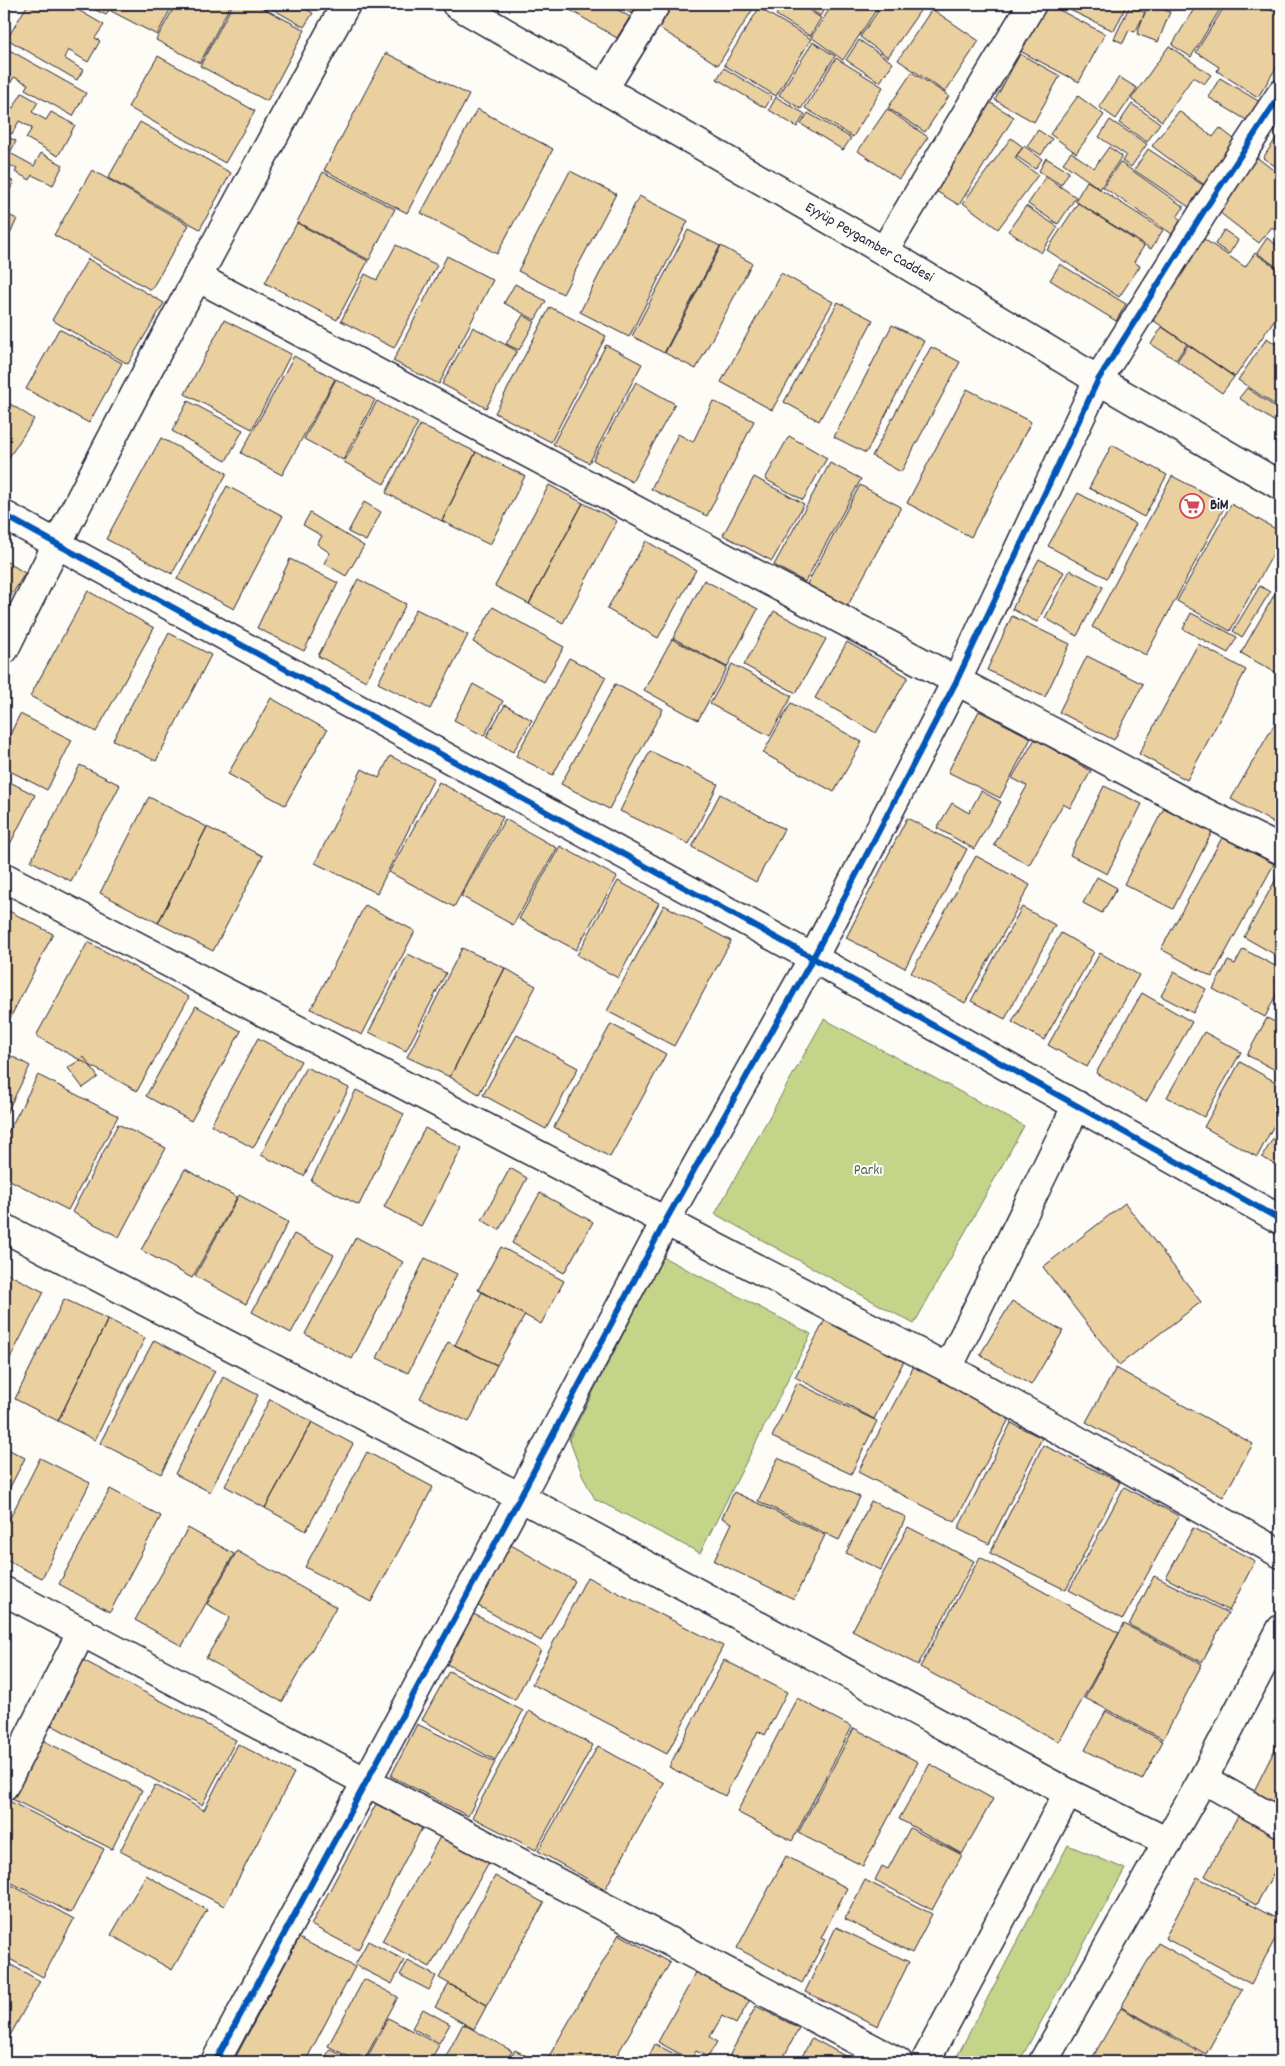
<svg xmlns="http://www.w3.org/2000/svg" width="1285" height="2066" font-family="Dekko,sans-serif">
	<rect width="100%" height="100%" fill="#fdfcf7"/>
	<filter id="ink" filterUnits="userSpaceOnUse"><feTurbulence type="fractalNoise" baseFrequency=".02" numOctaves="2"/><feDisplacementMap in="SourceGraphic" scale="10" xChannelSelector="R" yChannelSelector="G"/><feConvolveMatrix kernelMatrix="1 2 1 2 8 2 1 2 1" color-interpolation-filters="sRGB"/></filter>
	<g filter="url(#ink)">
		<path fill="#c4d58a" stroke="#737c62" d="M824,1019L1024,1126L914,1324L715,1214Z
			M663,1257L811,1334L700,1553L595,1499L584,1479L569,1439Z
			M1068,1845L1125,1869L1019,2062H954Z"/>
		<path fill="#ead09f" stroke="#22223b" d="M28,4H68L104,25L95,38L100,41L88,62L68,50L64,58L83,70L77,80L7,39Z
			M83,4H112L106,15Z
			M114,4H173L157,35L111,11Z
			M176,4H231L200,63L156,40Z
			M233,4H255L305,30L267,101L200,66Z
			M264,4H297L313,13L304,27Z
			M560,4H608L630,17L617,38Z
			M613,4H638L632,14Z
			M670,4H756L718,65L656,26Z
			M783,4H799L821,18L810,36L776,15Z
			M803,4H829L820,16Z
			M833,4H880L843,60L811,37Z
			M883,4L924,5L888,57L860,37Z
			M1045,4H1048L1105,34L1079,82L1020,51Z
			M1057,4H1127L1114,31Z
			M1148,4L1170,12L1158,42L1137,34Z
			M1197,4H1219L1222,6L1191,57L1172,45Z
			M1226,4H1250L1254,6L1255,4H1261L1281,16V60L1258,97L1217,71L1219,67L1196,52Z
			M1130,5L1145,13L1135,32L1129,30L1123,43L1114,39Z
			M759,8L811,39L776,96L724,65Z
			M932,9L979,41L945,92L898,60Z
			M859,40L893,63L880,82L846,60Z
			M813,42L835,56L801,109L779,95Z
			M1169,46L1211,75L1204,84L1193,77L1162,121L1131,99Z
			M4,47L86,93L73,116L25,89L28,84L14,77L8,87L4,85Z
			M386,53L469,95L407,213L324,170Z
			M1020,54L1060,76L1034,122L995,100Z
			M158,56L255,111L225,163L128,107Z
			M836,58L883,87L853,137L805,108Z
			M724,68L772,97L765,108L717,79Z
			M912,72L949,96L925,132L888,108Z
			M1119,77L1137,88L1116,119L1099,107Z
			M1220,78L1260,102L1248,121L1208,97Z
			M22,93L38,102L32,112L46,120L51,112L75,125L58,156L26,138L32,128L19,121L12,134L4,129V103L13,108Z
			M1078,96L1104,115L1076,153L1050,134Z
			M776,97L805,114L797,127L769,110Z
			M981,97L1014,117L959,205L926,185Z
			M1132,104L1160,123L1147,142L1119,123Z
			M477,109L553,149L497,254L421,213Z
			M887,109L928,137L899,179L858,151Z
			M1179,111L1213,137L1220,128L1240,144L1207,187L1152,146Z
			M808,113L851,138L843,150L801,124Z
			M1110,120L1147,144L1131,167L1122,161L1126,155L1099,137Z
			M140,122L231,173L200,229L108,178Z
			M1038,130L1052,139L1041,155L1027,146Z
			M1281,131V170L1263,158Z
			M4,135L16,141L10,153L34,166L41,153L63,165L53,185L32,175L30,180L15,172L17,169L4,162Z
			M1011,138L1023,147L1015,158L1038,175L998,229L963,203Z
			M1024,146L1042,159L1035,169L1016,156Z
			M1109,147L1122,156L1100,189L1063,163L1071,152L1094,168Z
			M1148,149L1209,189L1195,211L1134,170Z
			M1255,156L1281,176V221L1275,230L1272,227L1259,243L1215,209Z
			M1046,158L1069,172L1061,185L1039,171Z
			M1120,162L1184,207L1177,217L1181,220L1172,234L1103,187Z
			M4,169L8,171L5,177L14,182L4,201Z
			M92,170L189,225L151,290L54,235Z
			M570,171L616,194L563,294L518,271Z
			M323,172L395,209L369,260L297,222Z
			M1046,177L1076,197L1058,224L1028,204Z
			M1087,181L1163,230L1151,249L1075,201Z
			M639,196L688,221L629,337L580,312Z
			M1078,203L1144,246L1134,262L1140,266L1119,297L1047,250Z
			M1026,206L1058,227L1041,253L1008,231Z
			M4,213L17,219L4,247Z
			M297,223L368,261L337,320L265,283Z
			M688,230L720,246L664,353L632,336Z
			M1224,230L1238,240L1229,254L1215,244Z
			M1201,237L1245,267L1255,253L1281,271V310L1235,377L1147,316Z
			M1267,238L1281,248V270L1257,253Z
			M396,245L437,265L394,348L341,321L365,274L377,280Z
			M721,246L752,263L696,369L665,353Z
			M447,256L493,280L439,384L393,361Z
			M88,259L164,303L128,364L52,320Z
			M1060,264L1126,304L1116,321L1050,280Z
			M781,273L833,302L772,410L721,382Z
			M515,284L546,301L535,320L504,303Z
			M838,302L873,320L819,421L784,402Z
			M550,307L606,336L551,442L495,413Z
			M523,315L535,322L519,350L506,344Z
			M224,320L291,354L252,429L185,394Z
			M892,325L924,341L866,453L834,437Z
			M473,327L517,351L486,408L442,384Z
			M1162,327L1187,344L1176,360L1151,344Z
			M59,329L122,363L89,423L26,389Z
			M1267,338L1281,348V409L1238,380Z
			M606,345L642,364L589,463L553,444Z
			M1188,345L1234,377L1222,393L1177,361Z
			M931,347L960,362L901,472L872,456Z
			M294,356L335,379L282,475L241,453Z
			M336,379L375,400L343,460L304,439Z
			M636,382L675,404L632,482L593,460Z
			M1247,388L1281,411V426L1239,398Z
			M967,389L1031,422L971,537L907,503Z
			M4,400L34,419L4,465Z
			M188,401L243,430L226,461L172,431Z
			M377,401L418,423L384,484L344,462Z
			M713,401L754,421L707,516L651,489L678,434L693,442Z
			M420,425L476,452L442,521L386,493Z
			M789,436L827,458L803,500L765,479Z
			M161,438L227,473L172,574L106,539Z
			M1112,445L1167,475L1144,517L1089,488Z
			M476,452L525,476L490,545L442,521Z
			M830,463L861,479L805,582L774,565Z
			M1172,476L1226,504L1146,655L1092,627Z
			M754,477L804,504L772,561L723,535Z
			M549,485L583,503L529,604L495,586Z
			M860,485L901,507L847,607L806,586Z
			M227,486L283,516L234,609L177,579Z
			M1078,493L1136,524L1107,578L1048,546Z
			M364,502L381,512L366,541L348,532Z
			M583,503L617,521L563,623L529,604Z
			M1231,504L1281,532V540L1230,631L1177,601Z
			M310,513L364,546L346,576L324,563L330,553L317,544L322,536L303,525Z
			M646,541L696,570L658,638L607,609Z
			M290,559L338,583L304,651L257,628Z
			M1039,559L1064,572L1037,622L1012,609Z
			M4,560L25,573L4,608Z
			M1070,570L1103,587L1077,636L1045,618Z
			M358,579L406,604L366,681L318,656Z
			M704,580L758,609L727,667L673,638Z
			M1281,583V669L1278,674L1241,653Z
			M1260,586L1270,592L1242,637L1233,631Z
			M88,591L154,628L96,732L30,696Z
			M493,607L564,647L544,682L473,642Z
			M416,609L468,635L430,709L378,683Z
			M774,611L826,639L796,693L744,665Z
			M1191,613L1237,637L1228,653L1183,629Z
			M1012,616L1070,644L1045,697L987,670Z
			M169,633L211,655L156,761L113,740Z
			M672,639L727,668L698,720L644,690Z
			M847,642L908,677L876,733L815,698Z
			M1198,644L1246,670L1187,780L1139,754Z
			M1087,656L1143,684L1114,740L1059,712Z
			M569,658L606,677L553,775L516,756Z
			M732,664L792,696L770,736L710,704Z
			M473,684L503,701L484,736L454,720Z
			M615,684L663,709L609,809L561,784Z
			M271,698L327,730L285,805L228,774Z
			M791,703L862,742L834,792L763,753Z
			M505,705L532,720L513,752L486,737Z
			M979,711L1031,738L1000,798L948,772Z
			M20,714L72,740L47,790L4,768V747Z
			M1274,725L1281,729V827L1231,799Z
			M1035,739L1091,771L1070,808L1063,804L1029,865L994,845L1027,786L1012,778Z
			M650,751L718,784L689,844L620,811Z
			M390,756L434,778L377,893L315,863L362,769L379,778Z
			M80,765L120,785L71,881L31,861Z
			M4,779L35,795L8,848L4,846Z
			M439,782L503,817L454,907L389,872Z
			M1104,786L1142,804L1107,874L1070,855Z
			M981,791L1001,802L974,849L937,828L952,803L969,813Z
			M720,794L784,829L756,882L692,847Z
			M149,797L207,827L158,923L100,893Z
			M1164,808L1212,832L1173,909L1124,884Z
			M907,818L967,849L905,968L846,938Z
			M505,819L557,848L513,925L461,896Z
			M207,827L263,856L213,951L158,923Z
			M1223,836L1274,864L1212,977L1161,949Z
			M560,846L617,877L576,950L519,919Z
			M976,856L1030,885L965,1003L911,973Z
			M1281,870V958L1244,937Z
			M1097,877L1117,888L1102,913L1083,903Z
			M618,881L659,903L618,978L577,955Z
			M365,905L415,931L362,1035L311,1009Z
			M664,905L731,941L674,1046L607,1011Z
			M1022,907L1055,925L1005,1019L971,1001Z
			M9,911L53,934L5,1028L4,921Z
			M1061,933L1094,952L1044,1040L1012,1022Z
			M88,942L189,997L137,1091L36,1036Z
			M462,948L505,968L450,1077L407,1057Z
			M1243,949L1281,969V985L1265,1017L1213,989L1228,961L1235,964Z
			M1100,953L1139,975L1087,1067L1048,1045Z
			M408,954L446,973L406,1051L369,1032Z
			M505,968L536,986L479,1094L450,1077Z
			M1174,972L1206,989L1193,1013L1161,996Z
			M1142,993L1192,1022L1146,1102L1096,1073Z
			M196,1006L241,1031L191,1121L146,1096Z
			M1267,1018L1281,1025V1073L1247,1055Z
			M611,1024L666,1054L610,1157L554,1127Z
			M1204,1032L1241,1052L1204,1117L1167,1097Z
			M517,1035L578,1068L546,1129L483,1095Z
			M258,1038L301,1061L253,1148L211,1125Z
			M4,1052L30,1066L4,1118Z
			M84,1057L98,1077L83,1088L68,1068Z
			M1240,1062L1281,1085V1112L1257,1157L1204,1127Z
			M306,1067L349,1088L304,1176L261,1155Z
			M38,1075L118,1116L68,1210L4,1177V1140Z
			M356,1090L404,1114L359,1205L311,1181Z
			M118,1124L166,1148L119,1237L72,1212Z
			M1281,1125V1168L1262,1157Z
			M425,1128L462,1148L421,1226L384,1207Z
			M510,1168L527,1178L499,1230L482,1220Z
			M185,1169L237,1197L192,1278L141,1250Z
			M540,1193L593,1222L564,1273L512,1243Z
			M239,1195L288,1222L246,1304L195,1276Z
			M1125,1203L1201,1302L1119,1365L1043,1267Z
			M294,1234L334,1255L291,1333L252,1312Z
			M356,1237L403,1262L352,1359L305,1334Z
			M501,1247L564,1281L541,1324L478,1290Z
			M425,1258L457,1274L408,1373L377,1358Z
			M4,1272L44,1292L4,1370Z
			M482,1292L525,1315L497,1365L455,1345Z
			M64,1299L108,1319L58,1421L15,1399Z
			M1012,1301L1063,1331L1031,1385L980,1355Z
			M826,1318L905,1359L874,1419L795,1377Z
			M108,1319L145,1338L95,1440L58,1421Z
			M154,1340L215,1371L161,1474L100,1443Z
			M448,1342L497,1365L469,1422L420,1398Z
			M914,1366L1010,1417L955,1522L858,1472Z
			M1116,1368L1253,1444L1223,1497L1086,1422Z
			M223,1377L258,1395L210,1492L175,1474Z
			M797,1383L877,1421L851,1474L772,1437Z
			M270,1399L312,1422L265,1508L225,1486Z
			M312,1422L353,1444L306,1531L265,1508Z
			M1011,1423L1042,1438L989,1544L958,1529Z
			M1043,1445L1120,1482L1066,1590L990,1553Z
			M4,1447L25,1458L4,1499Z
			M367,1452L433,1487L371,1602L305,1567Z
			M40,1458L90,1483L42,1578L4,1559V1530Z
			M778,1458L860,1497L839,1540L758,1501Z
			M1124,1487L1179,1516L1123,1619L1069,1590Z
			M110,1489L161,1516L110,1612L59,1584Z
			M734,1492L825,1535L794,1599L714,1561L732,1523L722,1518Z
			M871,1501L906,1517L881,1570L846,1553Z
			M908,1527L974,1561L918,1665L852,1631Z
			M188,1528L234,1554L182,1646L135,1620Z
			M1193,1528L1255,1561L1229,1611L1166,1578Z
			M509,1544L575,1581L541,1641L475,1604Z
			M237,1551L336,1607L282,1702L206,1658L230,1617L207,1604Z
			M980,1557L1119,1633L1059,1742L920,1667Z
			M1154,1576L1228,1613L1202,1662L1129,1625Z
			M587,1577L723,1646L667,1754L532,1684Z
			M470,1612L541,1650L515,1700L443,1662Z
			M1124,1624L1202,1664L1163,1739L1085,1698Z
			M75,1656L236,1740L202,1805L42,1720Z
			M724,1660L787,1692L765,1735L758,1731L725,1796L669,1767Z
			M449,1671L523,1711L495,1760L422,1720Z
			M797,1698L852,1727L792,1841L737,1812Z
			M529,1711L593,1745L536,1850L472,1817Z
			M1106,1711L1163,1741L1142,1780L1085,1750Z
			M417,1724L495,1762L468,1816L391,1776Z
			M854,1728L918,1762L863,1866L798,1833Z
			M1281,1737V1810L1252,1795Z
			M38,1738L142,1790L112,1849L8,1797Z
			M238,1744L294,1773L224,1906L120,1851L155,1785L204,1810Z
			M598,1746L664,1783L605,1889L538,1851Z
			M930,1764L993,1799L962,1854L899,1819Z
			M5,1799L104,1849L71,1913L4,1879Z
			M376,1804L422,1828L358,1950L311,1925Z
			M1239,1814L1281,1837V1860L1256,1905L1205,1876Z
			M910,1828L962,1855L932,1910L875,1880L882,1866L888,1869Z
			M441,1835L489,1862L430,1967L382,1941Z
			M786,1856L847,1888L821,1938L825,1940L802,1983L737,1948Z
			M146,1875L207,1910L172,1970L111,1935Z
			M495,1876L544,1903L487,2005L439,1978Z
			M1197,1877L1281,1921V1928L1251,1984L1165,1938Z
			M865,1880L932,1914L912,1953L845,1919Z
			M4,1881L74,1919L43,1977L4,1956Z
			M836,1927L909,1962L878,2026L805,1992Z
			M619,1934L670,1963L613,2062H556L548,2058Z
			M299,1938L355,1967L305,2062H233Z
			M368,1941L404,1960L392,1984L355,1965Z
			M1158,1943L1242,1990L1206,2054L1121,2007Z
			M4,1961L40,1981L6,2043L4,2041Z
			M408,1961L436,1976L429,1990L400,1975Z
			M699,1967L752,1996L736,2024L722,2016L710,2037L717,2042L708,2057L696,2051L691,2060L658,2042Z
			M364,1979L398,1997L363,2062H358L328,2046Z
			M449,1984L487,2005L474,2029L435,2007Z
			M756,2006L799,2028L781,2062H726Z
			M1121,2008L1216,2062H1090Z
			M423,2009L450,2024L439,2043L412,2028Z
			M388,2018L439,2045L430,2062H365Z
			M463,2024L512,2051L506,2062H443Z
			M812,2038L856,2062H799Z
			M655,2044L690,2062H646Z
			M330,2049L353,2062H323Z
			M515,2050L538,2062H508Z"/>
		<g fill="none" stroke-linecap="round" stroke-linejoin="round">
			<defs>
				<path id="minor" d="M603,90L656,4
					M884,251L1032,4
					M197,277L1194,807L1281,850
					M1098,380L1204,211L1281,94
					M4,515L813,958L1281,1220
					M4,650C112,431 229,218 346,4
					M4,877L948,1368L1281,1554
					M948,1368L1077,1105
					M4,1591L898,2062
					M1203,1779L1281,1823
					M4,1786L82,1631
					M925,2062L1068,1793"/>
				<path id="tertiary" d="M4,1228L520,1497L1068,1793L1168,1842
					M215,2062L520,1497L666,1220L813,958L957,680L1098,380
					M1043,2062L1203,1779L1281,1629"/>
				<path id="secondary" d="M456,4L884,251L1098,380L1281,486"/>
			</defs>
			<use href="#minor" stroke="#22223b" stroke-width="31"/>
			<use href="#tertiary" stroke="#22223b" stroke-width="31"/>
			<use href="#secondary" stroke="#22223b" stroke-width="31"/>
			<use href="#minor" stroke="#fdfcf7" stroke-width="28"/>
			<use href="#tertiary" stroke="#fdfcf7" stroke-width="28"/>
			<use href="#secondary" stroke="#fdfcf7" stroke-width="28"/>
			<defs>
				<path id="cycleway" d="M4,515L813,958L1281,1220
					M215,2062L520,1497L666,1220L813,958L957,680L1098,380L1204,211L1281,94"/>
			</defs>
			<use href="#cycleway" stroke="#fdfcf7" stroke-width="9"/>
			<use href="#cycleway" stroke="#0057b8" stroke-width="6"/>
		</g>
	</g>
	<defs>
		<symbol id="supermarket-ring" viewBox="-11 -11 22 22"><circle r="9.5" fill="#fdfcf7" stroke="#d1495b" stroke-width="1.5"/><path d="M-6-5.5h2.5l.6 2H6L4.5 2H-2.5L-4.4-4H-6ZM-1.5 3.2a1.3 1.3 0 1 0 .1 0ZM3 3.2a1.3 1.3 0 1 0 .1 0Z" fill="#d1495b"/></symbol>
	</defs>
	<g fill-rule="evenodd">
		<use href="#supermarket-ring" x="1178" y="492" width="28" height="28"/>
	</g>
	<g text-anchor="middle" dominant-baseline="central" stroke-width="4" stroke-linejoin="round" paint-order="stroke">
		<g font-size="15" fill="#22223b" stroke="#fdfcf7">
			<text transform="translate(869 243) rotate(30)">Eyyüp Peygamber Caddesi</text>
		</g>
		<g font-size="15" font-weight="bold" fill="#22223b" stroke="#fdfcf7" text-anchor="start">
			<text x="1210" y="506">BiM</text>
		</g>
		<g font-size="15" fill="#535853" stroke="#fdfcf7">
			<text x="868" y="1171">Parkı</text>
		</g>
	</g>
	<rect width="1285" height="2066" fill="none" stroke="#fdfcf7" stroke-width="20"/>
	<rect x="10" y="10" width="1265" height="2046" fill="none" stroke="#22223b" stroke-width="2" filter="url(#ink)"/>
</svg>
